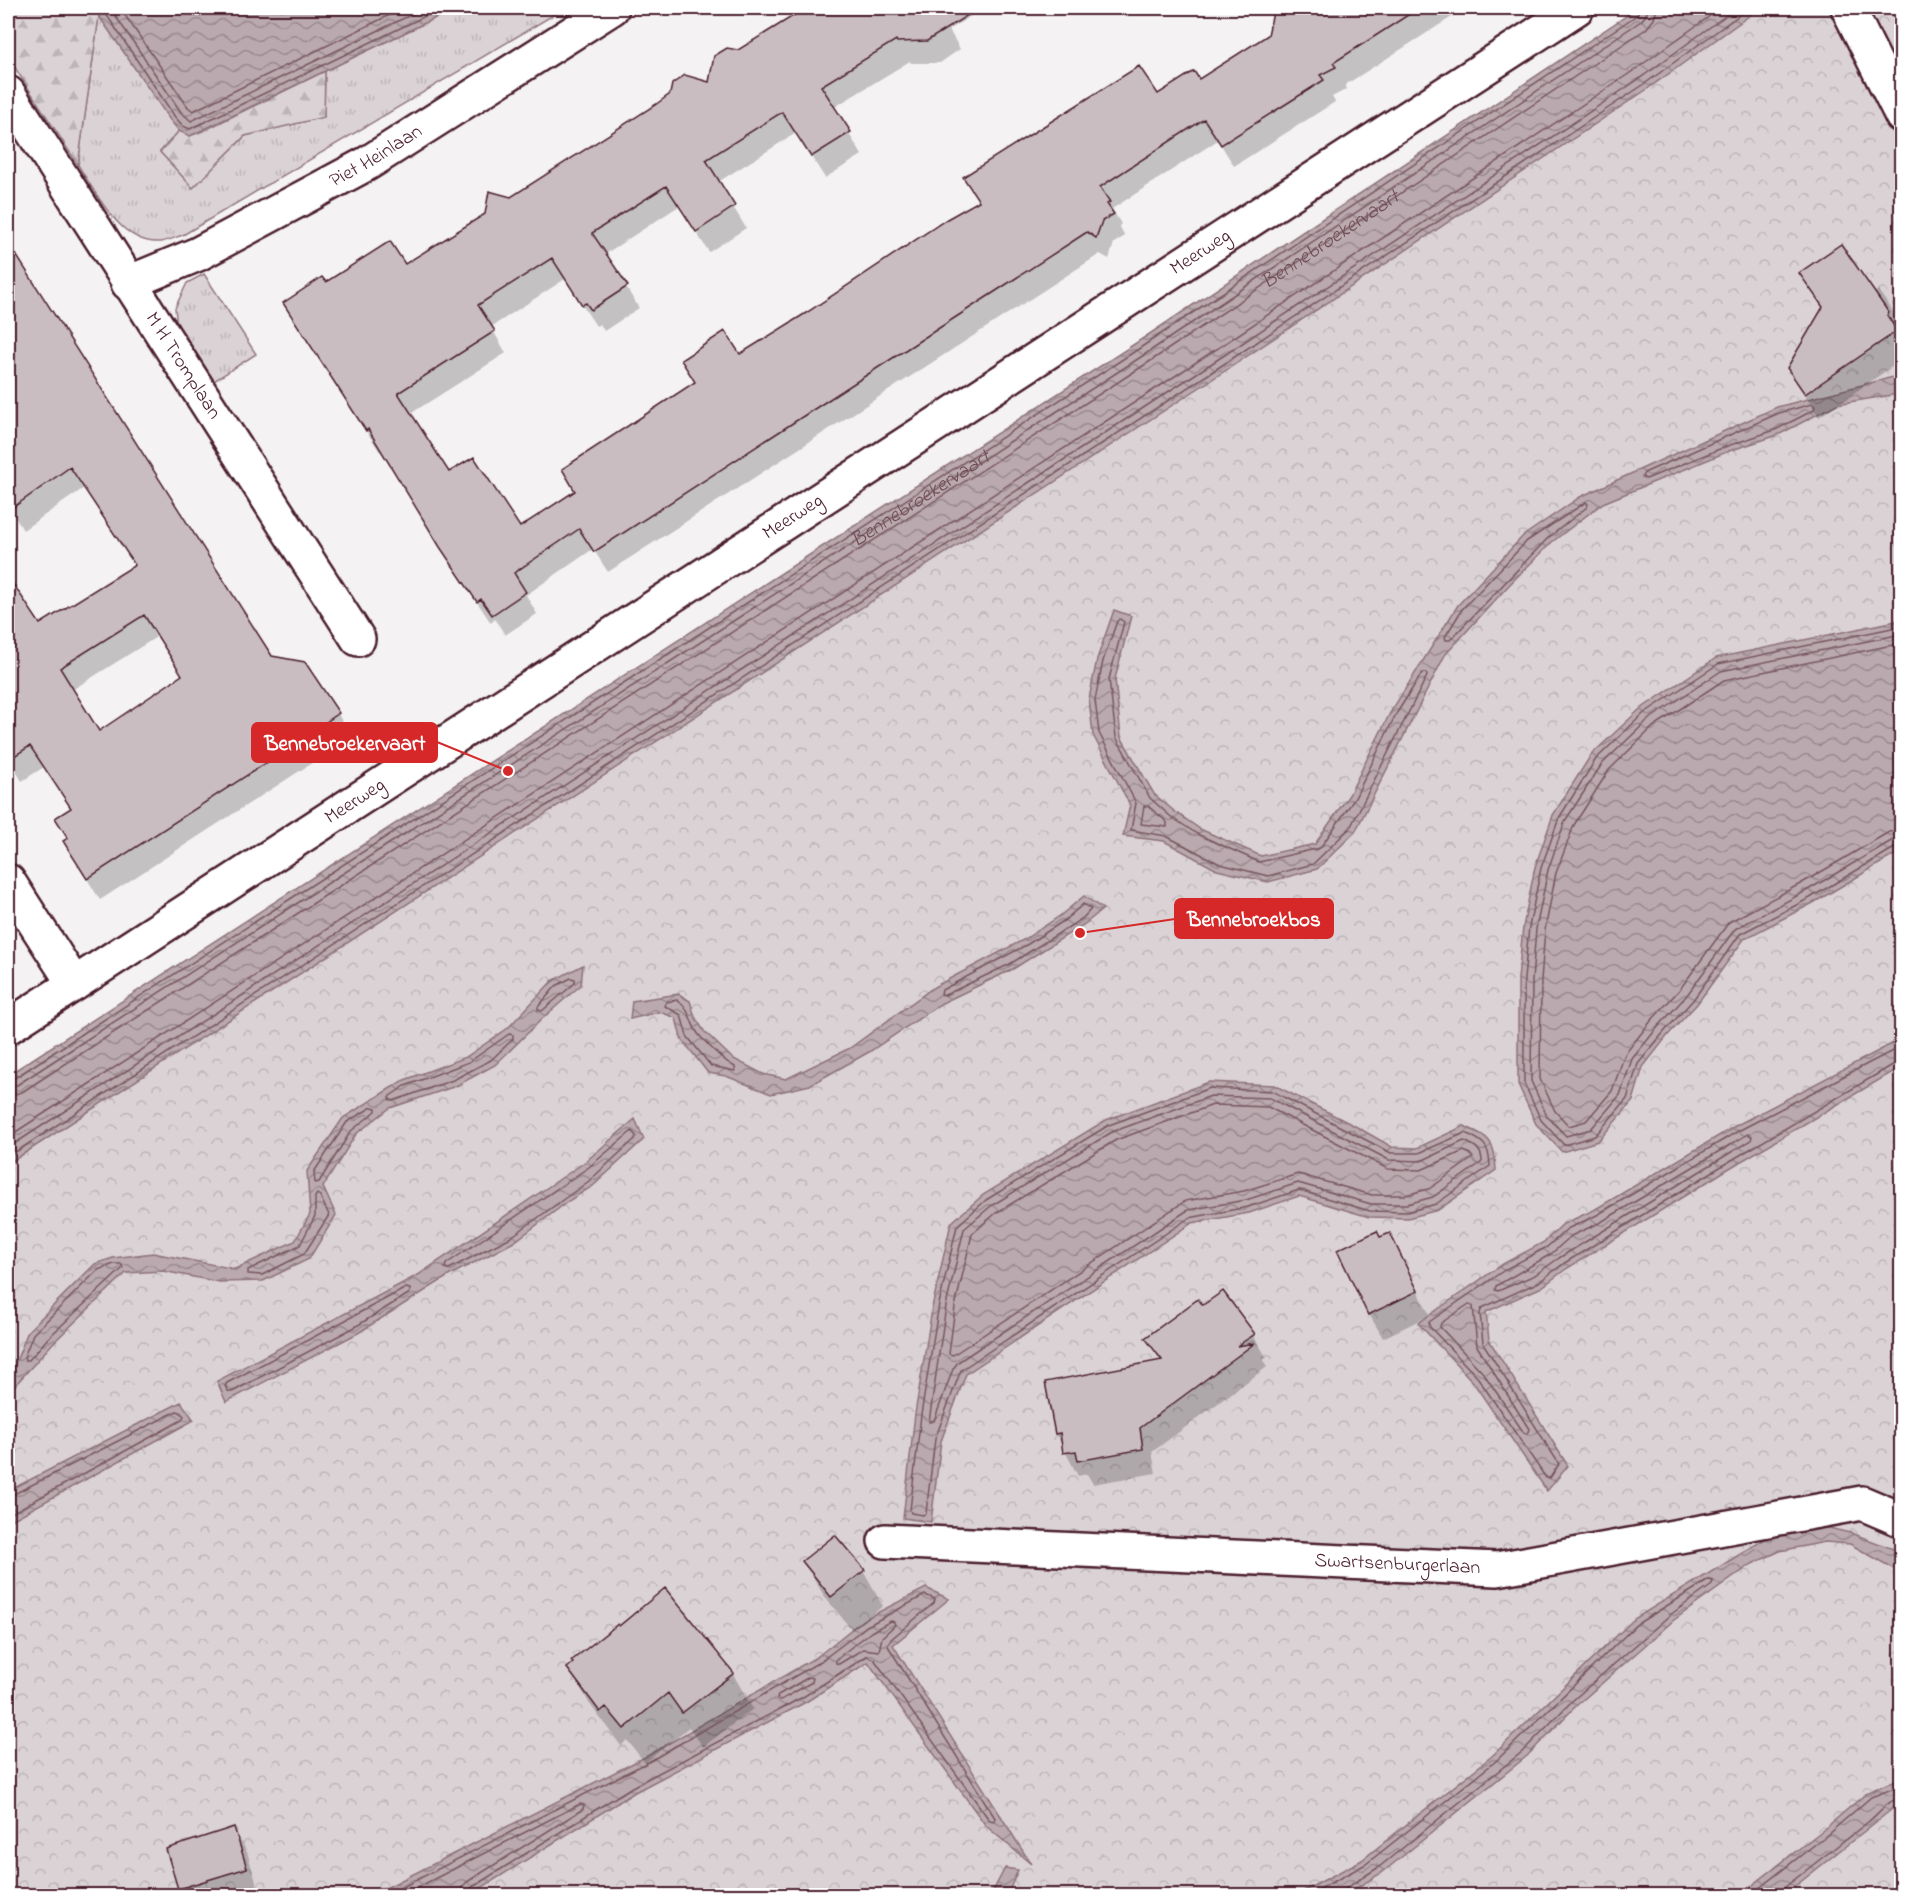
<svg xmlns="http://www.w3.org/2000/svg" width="1909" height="1903" font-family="'Indie Flower',sans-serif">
	<defs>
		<pattern id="grass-tufts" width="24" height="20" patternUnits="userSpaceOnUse" patternTransform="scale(1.5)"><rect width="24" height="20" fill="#dbd2d5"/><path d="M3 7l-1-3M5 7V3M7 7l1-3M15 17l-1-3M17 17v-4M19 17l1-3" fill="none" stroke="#bdb4b7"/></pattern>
		<pattern id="forest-firs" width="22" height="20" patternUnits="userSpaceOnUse" patternTransform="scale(1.5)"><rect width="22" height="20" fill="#dbd2d5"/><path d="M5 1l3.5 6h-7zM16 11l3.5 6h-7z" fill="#bdb4b7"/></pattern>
		<pattern id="park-crowns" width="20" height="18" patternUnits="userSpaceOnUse" patternTransform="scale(1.5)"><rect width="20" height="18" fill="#dbd2d5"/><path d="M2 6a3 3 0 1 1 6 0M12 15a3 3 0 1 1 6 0" fill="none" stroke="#bdb4b7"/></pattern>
		<pattern id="water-waves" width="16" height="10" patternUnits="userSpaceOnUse" patternTransform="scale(1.5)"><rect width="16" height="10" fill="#baa9ae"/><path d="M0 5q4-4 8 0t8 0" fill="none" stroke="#99898e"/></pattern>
	</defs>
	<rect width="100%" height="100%" fill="#f4f2f2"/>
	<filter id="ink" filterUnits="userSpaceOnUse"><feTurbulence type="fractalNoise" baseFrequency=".0167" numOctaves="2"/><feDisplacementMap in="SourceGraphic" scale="12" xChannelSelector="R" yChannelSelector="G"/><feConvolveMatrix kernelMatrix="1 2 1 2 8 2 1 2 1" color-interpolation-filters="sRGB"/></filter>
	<g filter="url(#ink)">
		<path fill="url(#grass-tufts)" stroke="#927880" stroke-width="1.5" d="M456,8H565L183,235C176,237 168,241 160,242C121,245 96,193 78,165L99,16L179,131L160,152L193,188L245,136L324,117L325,71Z
			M204,274L256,354L214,381L177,327L175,308L187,283Z"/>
		<path fill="url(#forest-firs)" stroke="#927880" stroke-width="1.5" d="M8,8H96L99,16L78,165L8,57Z
			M325,71L324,117L245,136L193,188L160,152L179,131L190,136L203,131Z"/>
		<path fill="url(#park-crowns)" stroke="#927880" stroke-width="1.5" d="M1698,8H1901V1895L8,1896V1101Z"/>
		<path fill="url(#water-waves)" stroke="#8d727a" stroke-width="1.5" d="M96,8H456L190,136L179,131L170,120L99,16Z
			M1638,8H1760L1646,90L1231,367L8,1164V1075L1136,343Z
			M1901,375V395H1892L1837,404L1778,435L1729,451L1603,503L1552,542L1509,585L1445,655L1355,832L1317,869L1268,882L1217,870L1164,841L1123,836L1130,805L1093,735L1089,699L1097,659L1114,610L1131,616L1115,679L1121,737L1154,794L1174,811L1200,829L1261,856L1315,844L1349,795L1390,713L1458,605L1523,536L1580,497L1777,407Z
			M1901,620V851L1813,903L1744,939L1697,1004L1668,1035L1643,1067L1633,1101L1598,1141L1562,1152L1536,1124L1518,1084V979L1523,927L1535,867L1553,815L1591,755L1639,710L1716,658Z
			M1084,896L1103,909L1086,923L1013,969L942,1003L869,1052L810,1085L771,1094L726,1076L708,1073L681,1038L676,1018L660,1012L630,1019L632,1001L679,994L690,1001L695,1017L704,1031L732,1058L763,1074L786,1079L850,1048L934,987L1025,939L1061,915Z
			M583,965L581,985L544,1017L495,1065L456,1086L390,1108L356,1134L323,1187L336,1215L309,1259L263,1281L219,1282L163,1271L126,1273L53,1343L8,1393V1382L28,1331L95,1264L113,1258L153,1253L235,1269L295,1241L310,1214L307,1171L343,1118L402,1081L466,1057L508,1028L552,981Z
			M1901,1039V1067L1728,1169L1566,1269L1542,1287L1486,1312L1489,1340L1568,1466L1547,1491L1473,1382L1418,1323L1503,1264L1544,1242L1563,1224L1594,1210L1737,1125Z
			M1209,1082L1274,1085L1357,1127L1392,1147L1417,1148L1464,1126C1491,1138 1494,1140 1496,1170L1438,1210L1408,1218L1369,1217L1299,1196L1249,1213L1192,1223L966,1374L941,1441L931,1522L903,1518L915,1414L933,1303L951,1223L983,1195L1106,1120Z
			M635,1119L644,1139L593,1186L570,1200L514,1242L450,1275L358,1333L226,1402L217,1381L418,1275L585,1162Z
			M181,1402L194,1420L8,1522V1491Z
			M1825,1527L1854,1534L1901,1552V1573L1850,1544L1825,1542L1780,1551L1752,1564L1674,1620L1576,1706L1527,1756L1383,1872L1345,1895L1287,1896L1298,1894L1362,1860L1492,1756L1634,1619L1765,1539L1779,1533Z
			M926,1588L949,1599L893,1645L1031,1864L986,1826L868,1662L806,1702L635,1792L470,1895H372L649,1755L818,1656L863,1620Z
			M1898,1779L1901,1780V1802L1784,1895H1740L1823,1830L1868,1792Z
			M1005,1868L1018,1870L1007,1895H991Z"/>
		<path fill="#0003" fill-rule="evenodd" d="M807,8H983L949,30L960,49L940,63H911L910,61L833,108L862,155L825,178L796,133L718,182L746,228L709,252L679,206L605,254L639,308L604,331L600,324L596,326L565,279L491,327L506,353L410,414L449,474L519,529L577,492L739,356L980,202L965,177L1198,81L1305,32L1289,8H1466L1345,85L1347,89L1332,97L1335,102L1234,166L1218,140L1112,209L1121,224L1119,226L1125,236L1114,243L1109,259L1100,254L608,572L593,549L526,595L537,614L505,635L495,619L491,623L455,569L382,450L380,452L297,325L326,285L405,266L511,199L710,84L738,52Z
			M8,247L271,657L338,714L350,736L331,749L332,750L100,900L78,864L69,840L71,809L44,767L22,781L8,758V578L39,626L135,566L84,488L23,530L8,506ZM158,636L184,676L99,733L72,690Z
			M1801,273L1874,293L1878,290L1902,324V360L1819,417L1789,368L1823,309Z
			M1389,1235L1430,1315L1383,1338L1369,1314L1339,1250Z
			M1203,1307L1253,1335L1267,1358L1263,1360L1267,1367L1152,1452L1156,1473L1093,1484L1087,1474L1078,1476L1056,1434L1047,1383L1161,1362L1147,1338Z
			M804,1561L863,1571L883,1606L852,1630L824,1596Z
			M569,1668L733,1674L753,1709L703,1747L689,1727L645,1763L627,1740L621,1746L589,1703Z
			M234,1829L247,1852L259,1891L245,1896H183L179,1888Z"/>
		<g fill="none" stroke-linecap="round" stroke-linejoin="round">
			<g stroke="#77565f" stroke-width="1.5">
				<path d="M102,8L175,117L183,126L190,129L442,8"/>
				<path d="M110,8L181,112L191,121L425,8"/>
				<path d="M120,8L188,107L193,111L404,8"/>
				<path d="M1812,404L1815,406L1814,410L1775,430L1727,446L1646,479L1642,477L1644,473L1779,413Z"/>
				<path d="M1586,502L1588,504L1587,507L1548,538L1450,640H1446L1445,637L1463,608L1527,541Z"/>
				<path d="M1120,619L1124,622L1109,679L1116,737L1150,798L1170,816L1197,834L1259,862L1320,848L1355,798L1395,716L1422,673H1426L1427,676L1350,828L1313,864L1268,876L1220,864L1166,836L1131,830L1136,803L1099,733L1095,700L1103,661L1117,621Z"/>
				<path d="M1902,626L1718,664L1643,714L1596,759L1559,818L1541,868L1529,927L1524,979V1083L1541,1120L1564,1145L1595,1136L1627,1099L1638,1064L1664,1032L1693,1000L1740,934L1810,898L1896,847L1902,846"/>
				<path d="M1902,634L1721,671L1648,720L1602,764L1565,821L1548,870L1536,929L1532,980L1531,1081L1547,1116L1566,1136L1591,1129L1620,1095L1632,1059L1658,1027L1687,995L1735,929L1806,891L1893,840L1902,839"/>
				<path d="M1902,643L1724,680L1653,727L1609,770L1574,825L1556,873L1545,930L1541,980L1540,1079L1555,1111L1569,1126L1586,1121L1612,1091L1625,1054L1651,1021L1680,989L1729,922L1802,883L1889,832L1902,830"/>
				<path d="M1144,806H1148L1167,822V827L1141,824Z"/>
				<path d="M1083,904L1091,909L1083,918L1010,964L945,995L941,994L942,990L1028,944L1065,920Z"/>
				<path d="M571,978L575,979V983L542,1011L538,1010V1007L556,986Z"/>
				<path d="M677,1000C690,1007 690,1024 699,1035C709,1046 722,1060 735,1067V1071L711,1066L687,1036L681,1015L665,1006L666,1002Z"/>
				<path d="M509,1034L513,1035V1039L491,1060L453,1080L393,1101L389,1099L390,1096L405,1086L469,1062Z"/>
				<path d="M1902,1046L1740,1130L1597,1215L1567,1229L1547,1247L1506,1269L1429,1322V1326L1478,1378L1546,1478H1550L1559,1464L1483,1343L1480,1313L1482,1308L1539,1282L1563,1264L1725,1164L1896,1063L1902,1062"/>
				<path d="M8,1079H13L82,1034L1140,348L1637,15L1640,8"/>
				<path id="s1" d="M8,1087L17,1085L86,1040L1144,355L1641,21L1646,15L1648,8"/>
				<path d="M1210,1088L1272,1091L1391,1153H1419L1465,1133C1484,1141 1489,1145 1490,1166L1436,1204L1407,1212L1370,1211L1299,1190L1248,1207L1189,1218L961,1370L935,1439L926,1513L923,1515L911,1513L910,1510L921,1415L939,1304L957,1226L986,1200L1109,1125Z"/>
				<path id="s2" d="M8,1096L22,1092L1149,362L1646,29L1654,19L1657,8"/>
				<path d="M1211,1096L1270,1098L1389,1160L1421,1161L1464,1141C1476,1146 1482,1150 1482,1162L1433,1197L1407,1204H1371L1298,1183L1246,1200L1188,1210L958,1362L953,1369L934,1421L929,1422L946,1306L964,1229L991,1206L1112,1132Z"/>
				<path d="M1213,1105L1268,1107L1388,1169L1421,1170L1464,1151L1470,1154L1473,1158L1429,1189L1405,1195H1372L1298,1174L1244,1191L1185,1201L953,1355L949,1354L955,1307L972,1234L996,1213L1116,1140Z"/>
				<path d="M372,1107L376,1108V1111L351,1131L319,1182L315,1183L314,1172L347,1122Z"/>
				<path d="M632,1131L636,1136L635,1139L589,1181L511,1237L449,1269L445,1268L446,1264L589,1167Z"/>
				<path d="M1748,1134L1752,1136L1751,1140L1559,1258L1535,1275L1498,1291L1495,1290L1496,1286L1551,1254L1571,1236L1601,1222Z"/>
				<path d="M8,1137L1218,348L1633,71L1721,8"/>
				<path d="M8,1148L1223,356L1639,79L1736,8"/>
				<path d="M8,1157L1227,362L1643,85L1749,8"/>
				<path d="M317,1194L320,1196L329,1215L304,1254L262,1275L248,1274V1270L300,1245L315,1216V1197Z"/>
				<path d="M114,1264H121L123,1268L48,1338L29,1360H25L24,1357L33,1334L98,1270Z"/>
				<path d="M406,1288L410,1289V1293L355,1327L232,1392L228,1391L225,1386L227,1383Z"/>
				<path d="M1469,1304L1473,1306L1477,1346L1529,1429L1527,1434L1524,1433L1484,1374L1440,1327L1441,1323Z"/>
				<path d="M8,1496L12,1495L177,1411L180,1412L184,1416L182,1420L8,1515"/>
				<path d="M891,1621L894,1622L895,1625L882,1637L879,1651L863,1649L839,1664L836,1663V1659L871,1632Z"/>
				<path d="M809,1677L813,1678L812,1682L781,1700L777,1699L778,1695Z"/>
				<path d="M385,1896L652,1760L821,1661L867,1626L925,1595L935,1599L934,1603L890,1640L888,1646L995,1818L994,1822L990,1821L874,1659L867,1656L803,1697L632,1787L471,1888L468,1896"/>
				<path d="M401,1896L580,1804L584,1805L583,1809L467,1882L462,1887L460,1896"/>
				<path d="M1307,1896L1366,1864L1496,1761L1637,1624L1709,1580L1713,1581L1712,1585L1670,1615L1572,1701L1522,1752L1379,1867L1346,1888L1343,1896"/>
				<path d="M1749,1896L1827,1835L1871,1797L1902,1785"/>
				<path d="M1781,1896L1784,1888C1811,1866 1840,1844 1868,1822C1878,1814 1889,1799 1902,1797"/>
			</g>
		</g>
		<path fill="#cabdc1" stroke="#4a1f2b" stroke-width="1.5" fill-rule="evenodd" d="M806,8H979L927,41L897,42L896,40L821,86L851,132L811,157L782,112L706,160L735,206L696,232L666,186L592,233L628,286L608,299L591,310L586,303L582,305L552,258L478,305L495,331L398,393L449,472L474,457L520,527L575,491L562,469L695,382L681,360L725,331L740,354L806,313L947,219L979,201L963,177L1139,66L1158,94L1194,71L1199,79L1268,35L1274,8H1419L1333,63L1336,67L1320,75L1324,80L1221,145L1204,119L1100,187L1110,202L1107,204L1114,214L1102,221L1096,238L1087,232L594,552L579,529L514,573L526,592L492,615L481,599L477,602L440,547L368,429L366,431L283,303L322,277L326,282L390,241L405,264L485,214L489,191L511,197L655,105L670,94L672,84L685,75L709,82L714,56L727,48L738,50Z
			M8,242L272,656L305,662L339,713L319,727L320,728L87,879L63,841L68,838L55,818L71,808L30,746L8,760V576L40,624L135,565L70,467L8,511ZM144,615L182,675L99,731L60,668Z
			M1841,244L1889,313L1887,315L1897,331L1805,394L1787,368L1823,307L1799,273Z
			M1377,1231L1380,1237L1390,1233L1418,1291L1368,1315L1337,1250Z
			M1223,1291L1255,1334L1237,1346L1255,1343L1140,1428L1143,1449L1078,1461L1076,1451L1063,1453L1060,1433L1055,1434L1045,1382L1162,1360L1145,1338L1198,1299L1203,1305Z
			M835,1535L865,1570L831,1597L802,1561Z
			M665,1588L734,1673L682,1713L668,1693L624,1729L606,1707L600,1712L567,1668L573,1663L571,1661L618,1624L619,1626Z
			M234,1827L247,1868L178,1889L166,1849Z"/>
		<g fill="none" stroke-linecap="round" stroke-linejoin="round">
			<defs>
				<g id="minor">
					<path d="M1848,8L1902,116"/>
					<path id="s3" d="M8,93L358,639"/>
					<path id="s4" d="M128,283L198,254L368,163L612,8"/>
					<path d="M8,881L74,984"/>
					<path id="s5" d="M8,1027L1577,8"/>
					<path id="s6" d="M885,1541L1497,1569L1862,1503L1902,1520"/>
				</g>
			</defs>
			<use href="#minor" stroke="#4a1f2b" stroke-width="38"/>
			<use href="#minor" stroke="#fff" stroke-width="33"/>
		</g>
	</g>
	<g text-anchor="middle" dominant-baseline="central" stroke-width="4.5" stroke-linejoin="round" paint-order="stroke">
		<g font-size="20" fill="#4a1f2b" stroke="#fff">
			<text stroke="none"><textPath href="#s4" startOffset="279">Piet Heinlaan</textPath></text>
			<text stroke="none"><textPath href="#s5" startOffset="1422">Meerweg</textPath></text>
			<text stroke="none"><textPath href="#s3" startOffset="324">M H Tromplaan</textPath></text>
			<text stroke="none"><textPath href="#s5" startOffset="936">Meerweg</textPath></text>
			<text stroke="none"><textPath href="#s5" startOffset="414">Meerweg</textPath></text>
			<text stroke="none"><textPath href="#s6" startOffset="513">Swartsenburgerlaan</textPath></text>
		</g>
		<g font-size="21" font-style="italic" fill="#714f59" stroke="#fff">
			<text stroke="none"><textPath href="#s2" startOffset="1576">Bennebroekervaart</textPath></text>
			<text stroke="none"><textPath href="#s1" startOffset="1086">Bennebroekervaart</textPath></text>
		</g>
	</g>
	<path fill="none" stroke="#d62828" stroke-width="2" d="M508 771L437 742M1080 933L1175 919"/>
	<g fill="#d62828" stroke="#fff" stroke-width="2">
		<circle cx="508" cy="771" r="6"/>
		<circle cx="1080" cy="933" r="6"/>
	</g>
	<g fill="#d62828" stroke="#d62828" stroke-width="2">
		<rect x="252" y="723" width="185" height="39" rx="6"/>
		<rect x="1175" y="899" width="158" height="39" rx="6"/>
	</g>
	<g font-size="21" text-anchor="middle" font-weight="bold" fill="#fff">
		<text x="345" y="750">Bennebroekervaart</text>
		<text x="1254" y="926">Bennebroekbos</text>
	</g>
	<rect width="1909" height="1903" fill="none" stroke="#fff" stroke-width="30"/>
	<rect x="15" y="15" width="1879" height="1873" fill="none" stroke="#4a1f2b" stroke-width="2" filter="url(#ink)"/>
</svg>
